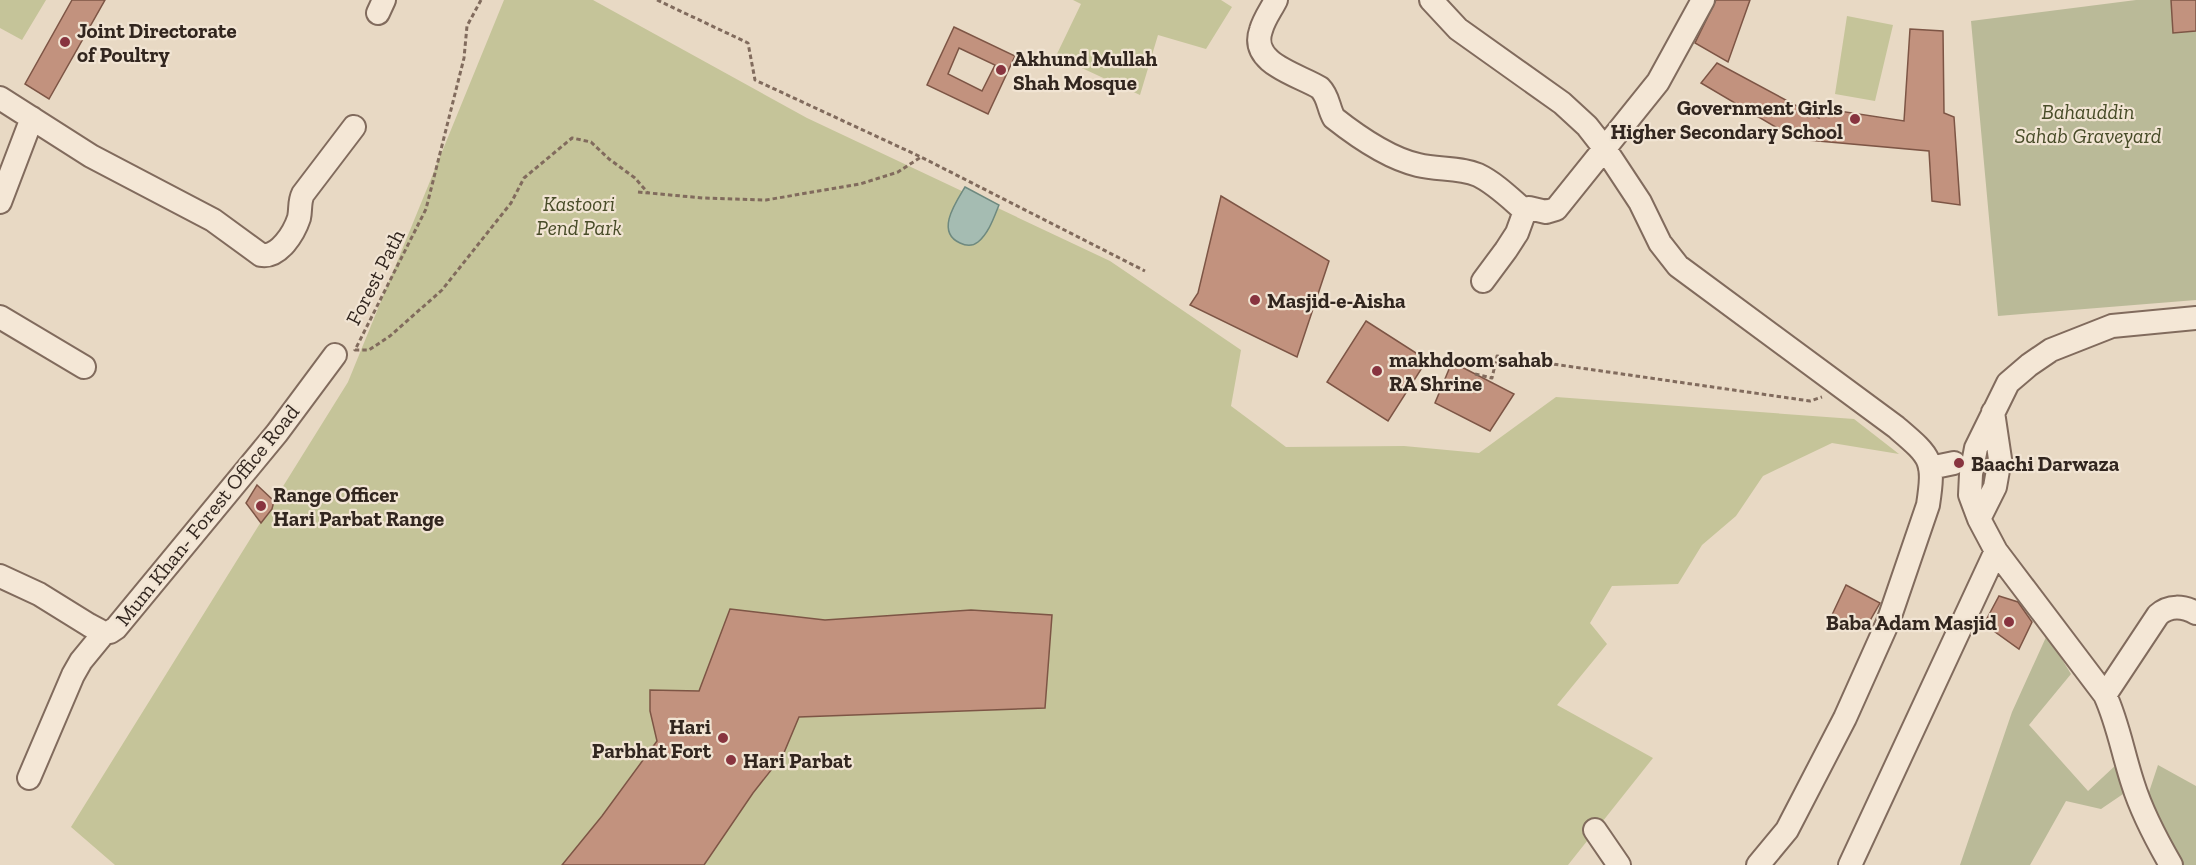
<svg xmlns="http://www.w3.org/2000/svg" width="2196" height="865" font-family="'Zilla Slab',serif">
	<rect width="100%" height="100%" fill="#e8d9c4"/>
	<path fill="#c5c499" d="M0,0H46L22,40L0,28Z
		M504,0H593L807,118L1110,261L1241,350L1231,406L1286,447L1404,446L1479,453L1556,397L1854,419L1899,454L1832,443L1763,476L1736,516L1702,545L1678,584L1612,586L1590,623L1607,644L1557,705L1653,758L1568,865H115L71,827L348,382Z
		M1073,0H1221L1232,7L1206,49L1158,35L1140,95L1056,56L1081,4Z
		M1847,16L1893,25L1875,101L1835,94Z"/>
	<path fill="#baba98" d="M2136,0H2171L2173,32L2196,31V300L1998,316L1971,21Z
		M2047,635L2071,674L2029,725L2088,791L2117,764L2126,792L2101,809L2066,801L2030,865H1960L2012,712Z
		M2158,765L2196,786V865H2181L2147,798Z"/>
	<path fill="#a5bcb2" stroke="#6e897f" stroke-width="1.5" d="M965,187L999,205C994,217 989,233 978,242C973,246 966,246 960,243C935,232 956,202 965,187Z"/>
	<path fill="#c2927e" stroke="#7d5545" stroke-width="1.5" fill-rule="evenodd" d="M72,0H105L49,99L25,84Z
		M1716,0H1750L1728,62L1695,43Z
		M2171,0H2196V31L2173,33Z
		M954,27L1015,56L988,114L927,85ZM959,48L995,65L982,91L948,74Z
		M1910,29L1943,31L1944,113L1954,117L1960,205L1932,201L1929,151L1796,139L1701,83L1717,63L1819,118L1820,108L1904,121Z
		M1221,196L1329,261L1297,357L1190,305L1198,293Z
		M1366,321L1427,360L1388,421L1327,382Z
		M1452,362L1514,394L1490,431L1435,403Z
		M257,485L274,501L272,509L261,523L246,503Z
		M1846,585L1880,603L1864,631L1831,617Z
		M1999,596L2018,602L2032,622L2019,649L1984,624Z
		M730,609L825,620L971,610L1052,615L1045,708L799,717L783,755L753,793L704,865H562L602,816L657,741L650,711V690L699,691Z"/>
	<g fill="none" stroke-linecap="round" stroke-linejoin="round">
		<defs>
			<path id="minor" d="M1276,0C1271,10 1264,19 1261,30C1249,64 1300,75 1320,88C1329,97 1328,108 1334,118C1358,137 1388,158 1418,165C1438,170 1459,167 1478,175C1495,183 1511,199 1525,211
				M1431,0L1458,29L1562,103L1587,126L1605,149L1640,202L1660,243L1678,266L1896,427C1931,457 1935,459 1928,505L1888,622L1845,718L1787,830L1758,865
				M378,13L384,0
				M0,98L91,156L213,220L261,255C279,258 294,233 299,218C301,209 299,202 303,194L354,127
				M0,202L32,118
				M1483,281L1506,250L1517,233L1525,211L1529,208L1546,212L1556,209L1658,82L1703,0
				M0,317L84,367
				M1930,468L1954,463
				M1979,519L1995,487L2000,459L1993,412
				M0,576L39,594L89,625L104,633L110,632L116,628L277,433L335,355
				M2105,695L2158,615C2169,605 2183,606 2196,613
				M29,778L73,675L81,661L104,633
				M1595,830L1619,865
				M1850,865L1996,551
				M2171,865C2156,839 2142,813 2133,784C2123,754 2118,723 2105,695L1996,551L1979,519L1970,495L1971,474L1976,448L2008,383L2029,365L2051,350L2112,326L2196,318"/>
		</defs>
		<use href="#minor" stroke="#816b5d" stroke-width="26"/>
		<path stroke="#816b5d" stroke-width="3" stroke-dasharray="4.5 3" stroke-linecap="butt" d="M481,0L467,26L464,58L426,209L355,350H369L390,336L442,290L511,203L524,178L572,138L591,142L609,159L635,178L648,193
			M657,0L748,43L755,80L921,157L1145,271
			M638,192L703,198L766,200L860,184L898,172L921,157
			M1475,374L1492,378L1497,356L1810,401L1822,397"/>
		<use href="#minor" stroke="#f4e7d6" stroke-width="22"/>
	</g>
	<g fill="#88343f" stroke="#f1e4d3" stroke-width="2">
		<circle cx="65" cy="42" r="6"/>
		<circle cx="1001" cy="70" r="6"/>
		<circle cx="1855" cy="119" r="6"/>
		<circle cx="1255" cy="300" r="6"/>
		<circle cx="1377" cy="371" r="6"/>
		<circle cx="1959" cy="463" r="6"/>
		<circle cx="261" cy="506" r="6"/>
		<circle cx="2009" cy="622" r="6"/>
		<circle cx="723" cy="738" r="6"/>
		<circle cx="731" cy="760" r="6"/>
	</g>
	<g text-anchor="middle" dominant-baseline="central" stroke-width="4.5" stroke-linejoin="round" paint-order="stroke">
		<g font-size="21" font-weight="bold" fill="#32261f" stroke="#f1e4d3" text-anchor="start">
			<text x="77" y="30">Joint Directorate<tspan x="77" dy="24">of Poultry</tspan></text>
			<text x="1013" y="58">Akhund Mullah<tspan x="1013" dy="24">Shah Mosque</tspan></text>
			<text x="1843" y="107" text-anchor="end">Government Girls<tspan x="1843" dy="24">Higher Secondary School</tspan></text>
			<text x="1267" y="300">Masjid-e-Aisha</text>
			<text x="1389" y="359">makhdoom sahab<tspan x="1389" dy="24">RA Shrine</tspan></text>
			<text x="1971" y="463">Baachi Darwaza</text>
			<text x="273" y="494">Range Officer<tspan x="273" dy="24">Hari Parbat Range</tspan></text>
			<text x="1997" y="622" text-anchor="end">Baba Adam Masjid</text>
			<text x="711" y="726" text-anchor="end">Hari<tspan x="711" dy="24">Parbhat Fort</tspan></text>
			<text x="743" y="760">Hari Parbat</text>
		</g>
		<g font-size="21" font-style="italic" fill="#484c28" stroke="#f1e4d3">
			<text x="2088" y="111">Bahauddin<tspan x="2088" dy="24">Sahab Graveyard</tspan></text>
			<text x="579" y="203">Kastoori<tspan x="579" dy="24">Pend Park</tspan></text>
		</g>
		<g font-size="21" fill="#32261f" stroke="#f1e4d3">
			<text transform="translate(375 277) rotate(-63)">Forest Path</text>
			<text transform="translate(207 515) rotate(-51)">Mum Khan- Forest Office Road</text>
		</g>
	</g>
</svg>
